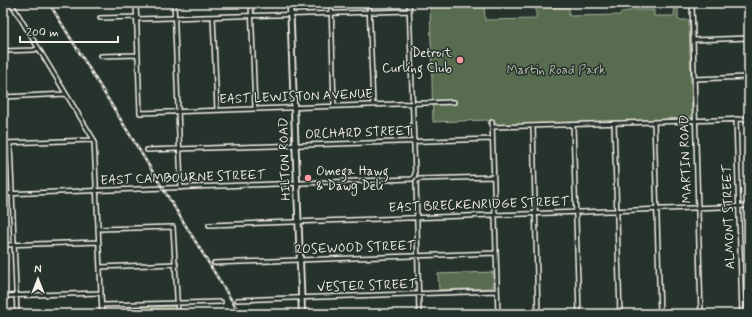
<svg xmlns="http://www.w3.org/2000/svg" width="752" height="317" font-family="Mynerve,sans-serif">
	<rect width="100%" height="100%" fill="#26332d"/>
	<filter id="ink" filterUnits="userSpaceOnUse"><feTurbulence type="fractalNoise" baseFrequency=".025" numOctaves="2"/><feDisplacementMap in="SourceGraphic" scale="8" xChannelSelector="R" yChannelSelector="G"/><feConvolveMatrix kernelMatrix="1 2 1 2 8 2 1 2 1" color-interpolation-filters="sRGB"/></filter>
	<g filter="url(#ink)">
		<path fill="#596c50" stroke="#a6ae9c" d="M430,3H484L485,20L536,19V7H569V16L620,15L621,12L630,11V10H654V16H674L675,3H678V20H689L692,117L682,118L681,121L489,127L488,120L433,122Z
			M493,272V288L439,290L438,274Z
			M174,306V308L126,309V307Z"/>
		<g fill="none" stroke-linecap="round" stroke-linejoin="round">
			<defs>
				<path id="street" d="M11,3L94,140L102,314
					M136,3L140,113L454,102
					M174,3L181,188
					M251,3L255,109
					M331,3L334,106
					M369,3L373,105
					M692,3L701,314
					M3,5L11,3
					M213,17L217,110
					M100,18L137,17
					M137,19L409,11
					M693,40L749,38
					M3,51L34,50L38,48
					M101,56L138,55
					M694,79L749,77
					M3,97L66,94
					M736,119L742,314
					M492,122L498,314
					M654,122L660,314
					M614,123L620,314
					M573,125L579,314
					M533,126L538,314
					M492,127L749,119
					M3,143L94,140
					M10,143L17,314
					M147,150L492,139
					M3,194L412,179L415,175L409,3
					M209,225L749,206
					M98,229L173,227L178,314
					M3,245L99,242
					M214,263L496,253
					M100,267L176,264
					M3,296L101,293
					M237,300L497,291
					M102,305L221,302
					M419,314L416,181L419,179L493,177"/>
				<path id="secondary" d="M290,3L302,314"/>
			</defs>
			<use href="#street" stroke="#f4f1e8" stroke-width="6"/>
			<use href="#secondary" stroke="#f4f1e8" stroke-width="8"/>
			<use href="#street" stroke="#26332d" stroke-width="3"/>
			<use href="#secondary" stroke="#26332d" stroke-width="4.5"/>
			<defs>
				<path id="rail" d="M49,3L240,314"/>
			</defs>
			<use href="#rail" stroke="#f4f1e8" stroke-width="2.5"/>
			<use href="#rail" stroke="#26332d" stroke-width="1" stroke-dasharray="3" stroke-linecap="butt"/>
		</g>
	</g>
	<g fill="#ff9aa2" stroke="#26332d" stroke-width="1.5">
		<circle cx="460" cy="60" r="4"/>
		<circle cx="308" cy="178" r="4"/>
	</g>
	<g text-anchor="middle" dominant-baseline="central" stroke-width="3" stroke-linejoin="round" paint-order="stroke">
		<g font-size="13" fill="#f4f1e8" stroke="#26332d" text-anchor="end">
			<text x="452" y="53">Detroit<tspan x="452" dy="15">Curling Club</tspan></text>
			<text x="316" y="171" text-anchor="start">Omega Hawg<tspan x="316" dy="15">&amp; Dawg Deli</tspan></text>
		</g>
		<g font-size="13" fill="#b6bcab" stroke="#26332d">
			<text x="556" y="70">Martin Road Park</text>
		</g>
		<g font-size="13" fill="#f4f1e8" stroke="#26332d">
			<text transform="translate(296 97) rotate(-2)">EAST LEWISTON AVENUE</text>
			<text transform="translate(359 133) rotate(-2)">ORCHARD STREET</text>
			<text transform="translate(285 159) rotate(-92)">HILTON ROAD</text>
			<text transform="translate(686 159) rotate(-92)">MARTIN ROAD</text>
			<text transform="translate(183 178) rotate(-2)">EAST CAMBOURNE STREET</text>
			<text transform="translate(479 205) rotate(-2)">EAST BRECKENRIDGE STREET</text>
			<text transform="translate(729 217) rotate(-92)">ALMONT STREET</text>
			<text transform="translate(355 248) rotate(-2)">ROSEWOOD STREET</text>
			<text transform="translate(367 286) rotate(-2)">VESTER STREET</text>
		</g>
	</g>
	<rect width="752" height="317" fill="none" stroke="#26332d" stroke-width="16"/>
	<rect x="8" y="8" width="736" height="301" fill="none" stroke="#f4f1e8" stroke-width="1.5" filter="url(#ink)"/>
	<g transform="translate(38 279)" stroke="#26332d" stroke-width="3" paint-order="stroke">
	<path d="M0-3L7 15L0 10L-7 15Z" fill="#f4f1e8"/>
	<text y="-6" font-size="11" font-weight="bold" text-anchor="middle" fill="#f4f1e8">N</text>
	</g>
	<path d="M20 36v6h98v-6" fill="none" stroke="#f4f1e8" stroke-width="2"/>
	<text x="26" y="36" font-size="12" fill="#f4f1e8" stroke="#26332d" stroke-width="3" paint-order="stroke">200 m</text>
</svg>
